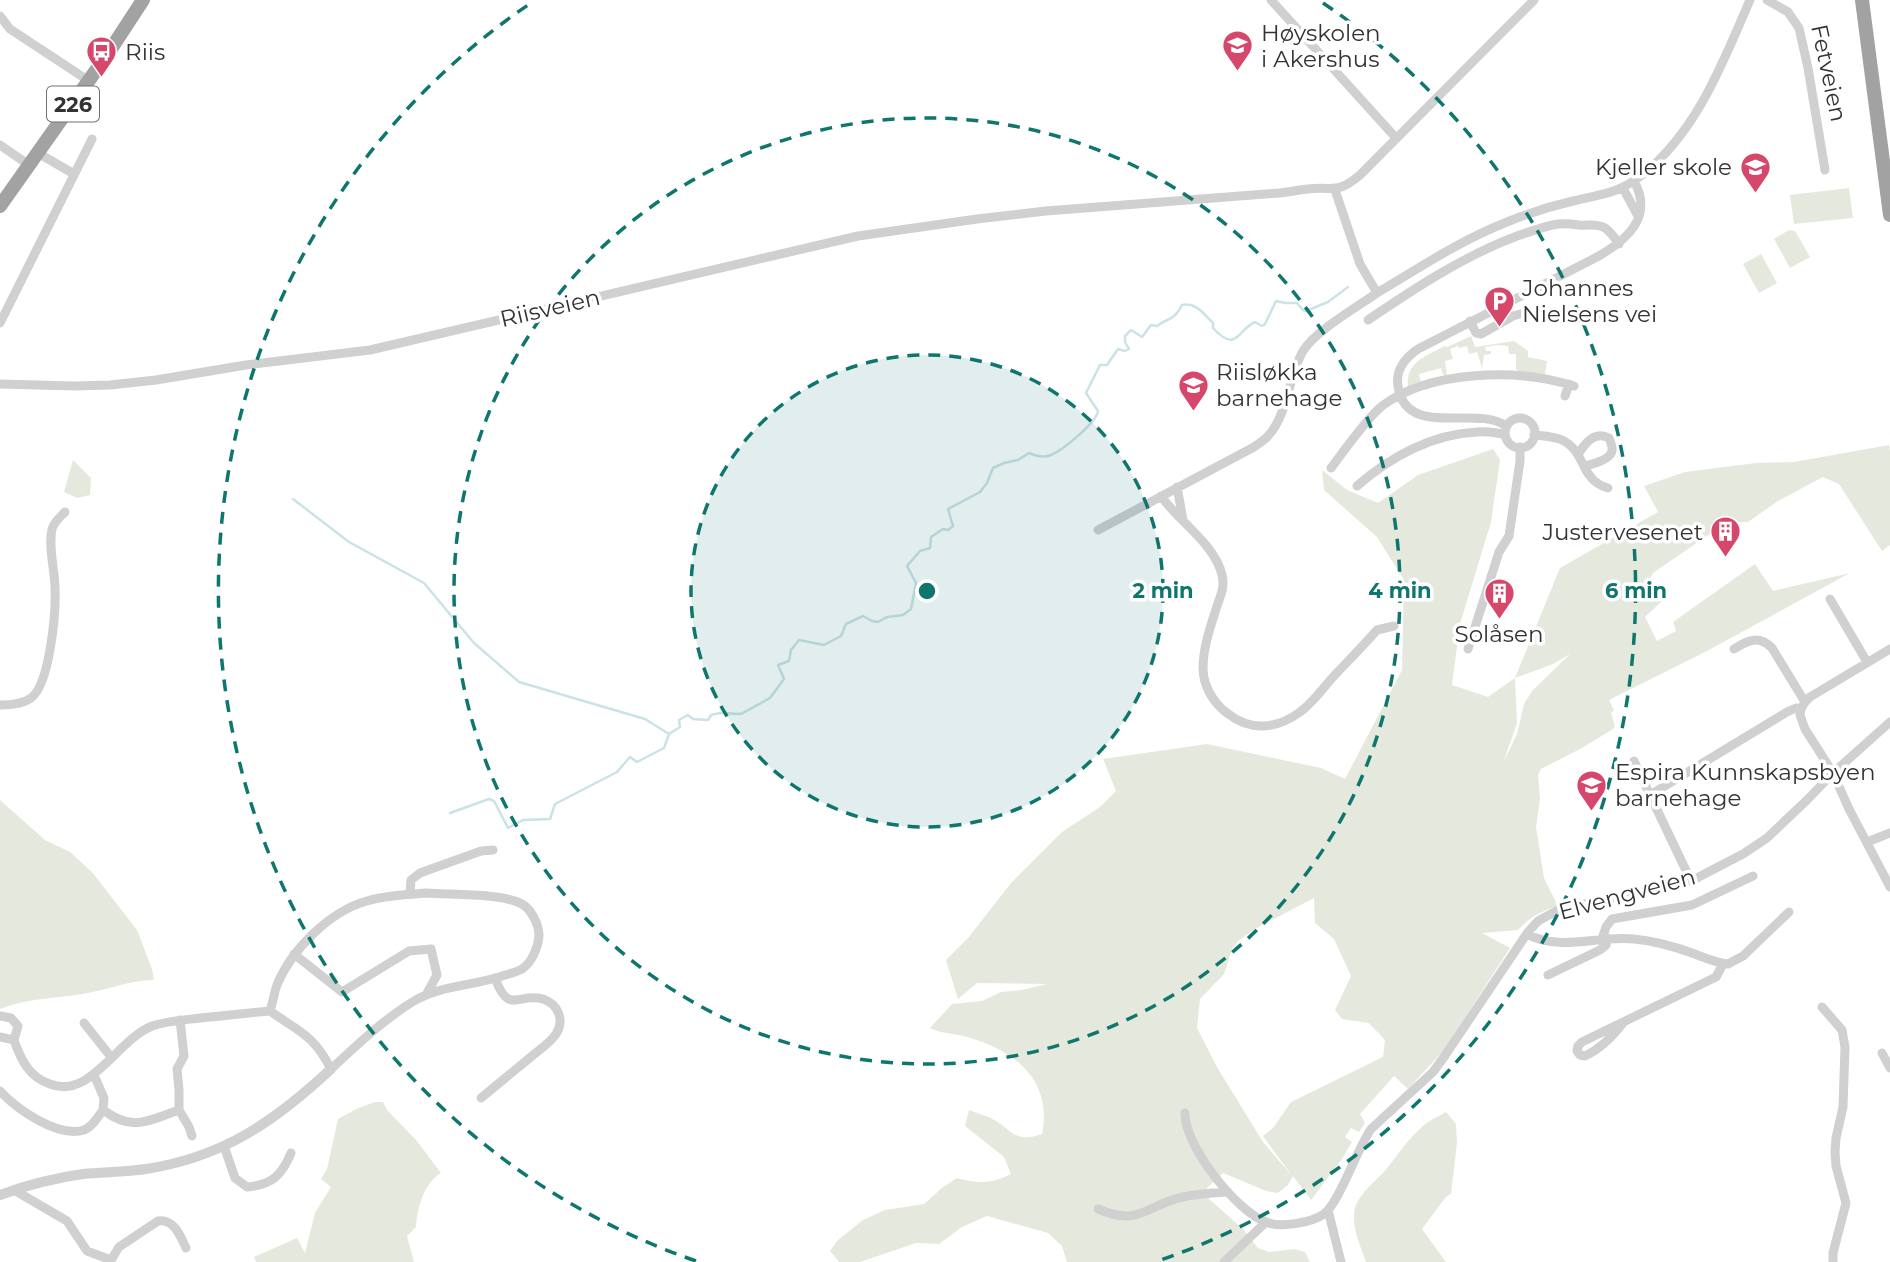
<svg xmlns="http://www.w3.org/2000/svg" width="1890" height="1262" font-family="Montserrat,sans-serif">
	<rect width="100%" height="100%" fill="#fff"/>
	<path fill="#e5e9dd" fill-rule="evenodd" d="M1849,188L1853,218L1794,224L1790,195Z
		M1789,230L1795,231L1810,257L1790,268L1774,239Z
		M1761,254L1777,283L1759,293L1743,264Z
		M1471,336L1475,347L1514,341L1528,351V357L1547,361L1545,376L1518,371L1516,369V354H1509L1508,346L1497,345L1485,347L1486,351H1491V354L1484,355L1482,368L1477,352L1469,354L1467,346L1459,348L1458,346L1450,349L1453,359L1445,361L1447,375H1443L1441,368L1419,374L1421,383L1411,387L1408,386C1405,362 1428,355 1445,346L1447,347Z
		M1889,445L1890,452V545L1882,551L1839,484L1823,477L1778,501L1748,522H1727L1653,573L1649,581L1663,600L1645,617L1657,641L1676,631L1673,622L1755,564L1773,591L1850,573L1707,651L1609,700L1614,710L1611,713L1615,726L1613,729L1582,748L1541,769L1538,775L1540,799L1536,827L1544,878L1558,906C1541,911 1530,917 1518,930L1482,933L1510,948L1444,1050L1408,1089L1394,1076L1360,1114L1365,1123L1359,1132L1351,1128L1345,1137L1352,1142L1342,1159L1311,1200L1293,1176L1288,1185L1278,1193L1266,1191L1223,1173L1207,1188L1209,1199L1243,1229L1258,1248L1269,1252L1295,1249L1305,1252L1310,1262H1067L1062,1246L1048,1233L987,1216L962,1227L939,1244L916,1243L860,1262H839L830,1251L838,1240L863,1220L885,1210L924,1204L943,1187L957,1178C979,1184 990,1184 1011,1174L1004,1157L965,1126L969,1110C976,1113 984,1115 991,1118C1012,1129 1014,1144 1042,1134C1053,1080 1014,1050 967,1037C954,1033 942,1034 930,1028L952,1004L982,1001L1001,992L1022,990L1047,984L977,983L958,999L946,960L968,938L1011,883L1062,832L1100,807L1116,791L1103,759L1207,744L1321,768L1345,779L1402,670L1404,580L1377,537L1324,490L1322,470L1347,490L1378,503L1418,475L1493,449L1500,460L1491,522L1460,624L1452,685L1488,697L1515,678L1560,568L1658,512L1644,486L1685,472L1756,463L1794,462ZM1570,654L1532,691L1524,704L1517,734L1503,763L1517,723L1515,678L1553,664ZM1314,898L1315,923L1334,939L1351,976L1335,1010L1342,1019L1369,1023L1385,1040L1383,1057L1291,1102L1273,1128L1263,1136L1292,1176L1263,1142L1217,1067L1197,1028L1200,999L1224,974L1232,949L1238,941L1255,929Z
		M73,460L91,478L90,495L77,498L64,492Z
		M0,800L45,840L70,852L92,872L137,930L152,969L154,980C131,980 110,989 88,993C56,999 32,997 0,1009Z
		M375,1102H383L387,1110L417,1141L441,1173C424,1183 417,1208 416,1227L407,1236L414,1262H256L254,1257L297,1238L305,1253L315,1213L331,1187L321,1179L327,1169L338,1119L356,1109Z
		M1446,1112L1456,1124L1457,1143L1451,1194L1446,1197L1422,1229L1446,1262H1366C1361,1247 1353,1231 1354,1215C1354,1196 1377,1181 1388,1167C1399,1153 1409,1138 1423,1126C1429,1120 1438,1117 1446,1112Z"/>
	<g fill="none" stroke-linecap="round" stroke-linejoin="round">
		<path stroke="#cbe2e7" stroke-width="2.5" d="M293,499L349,542L424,583L474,643L519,682L645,719L669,734
			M450,813L489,799L494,801L508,828L523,820L550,819L555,804L617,772L630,757L637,762L664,748L669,734L680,727L679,720L688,715L693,719L708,720L711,715L720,713L741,714L770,698L784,679L778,665L789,661L791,650L799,640L824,645L841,636L846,624L863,616L872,621L878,622L887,617L903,615L911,609L916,583L907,566L920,551L930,548L931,537L943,529L948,530L953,526L948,509L980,492L987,483L993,468L1004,463L1018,460L1029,453C1036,456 1044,458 1051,455C1063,450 1096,423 1098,411L1086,393L1100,365H1107L1118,349L1125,351L1129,349L1125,342V336L1131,330L1142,337L1151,325L1157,326C1169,317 1174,321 1182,305C1196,302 1204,314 1213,323V328C1237,354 1237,330 1255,322L1262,326L1265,324L1276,301L1285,303H1297L1303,310L1306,311L1328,302L1348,287"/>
		<path stroke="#d0d0d0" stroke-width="9" d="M1271,0L1396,138
			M1767,0L1788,12L1799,28L1808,68L1825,170
			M0,16L10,29L89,81
			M0,145L29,165
			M38,153L74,174
			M1623,188L1638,216
			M1335,190L1360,264L1377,293C1419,268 1461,240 1507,222C1529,213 1551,206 1573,201C1601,194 1618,194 1642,175C1697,132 1723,62 1750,0
			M1368,320C1415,288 1464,256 1517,236C1530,232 1544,226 1558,224C1566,223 1572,224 1579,225C1589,226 1596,223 1605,228C1611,232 1615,238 1619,244
			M1470,321L1476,333L1481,334L1513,316L1524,313L1609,315
			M0,323L92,139
			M0,384L75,386L110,385L156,380L246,365L370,350L858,236L977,219L1046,211L1279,193C1289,192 1298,190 1308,189C1334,186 1336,195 1360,175L1534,0
			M1565,396L1569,384
			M1505 433a15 15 0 1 1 30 0a15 15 0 1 1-30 0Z
			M1506,426C1476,404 1406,440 1398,386C1395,370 1406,357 1418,349L1597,257C1627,240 1654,217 1634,181
			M1534,435C1544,436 1553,436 1562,440C1583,450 1581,472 1597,483C1601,486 1604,487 1608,488
			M1579,453C1586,442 1595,431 1609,438C1610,440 1613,448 1612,451C1610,460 1593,464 1585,466
			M1331,468C1344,451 1366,419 1382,406C1430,370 1518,368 1574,386
			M1357,486C1390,457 1432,434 1477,432C1486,431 1496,433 1505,434
			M1177,487L1183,520
			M1161,496C1178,521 1215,544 1222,575C1225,586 1221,595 1217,606C1211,625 1203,647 1203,668C1203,685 1213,703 1227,713C1251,732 1277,729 1300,712C1313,703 1323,688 1333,677C1348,661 1363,646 1377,630L1394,626
			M1098,530L1254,447C1258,444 1263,441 1267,437C1288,416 1288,377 1303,351C1315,331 1357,307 1377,293
			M1830,599L1867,662
			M1468,649L1499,552L1509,536L1520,461V447
			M1734,649C1748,640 1759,635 1772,648L1805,702
			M0,705C11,705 23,704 31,698C50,684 56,612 55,589C55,570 48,548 52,529C54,522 60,517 65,512
			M1801,709L1800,715L1805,729L1833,773L1849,809L1890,887
			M1634,761L1650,795
			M1867,842L1890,833
			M1691,881L1650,795L1787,712L1796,708L1801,709L1805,702L1810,697L1890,649
			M426,893C450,895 503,893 522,904C532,910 539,925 539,936C538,948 532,962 522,969C517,972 508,974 502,976C473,986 441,985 414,1001C384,1019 357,1045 331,1069C313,1034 299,1032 270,1011C273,1002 274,993 277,985C291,950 330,911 367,901C386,895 406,895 426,893Z
			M410,894L411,880L420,873L481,851L493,850
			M1527,934C1560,952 1598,935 1634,939C1654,941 1673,946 1692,953C1703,957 1716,963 1728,964L1743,956L1789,912
			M1602,939L1606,927L1612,919L1692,905L1753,876
			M294,954L342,992L409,951L431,949L437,975L426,995
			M1548,975L1600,950L1606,945L1607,938
			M1822,1007L1842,1030L1845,1047L1843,1107L1836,1138L1835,1152L1836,1166L1846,1203L1833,1253V1262
			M0,1016L11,1018L18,1026L14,1040C21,1060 29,1077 50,1084C90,1100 117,1040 152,1026C168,1021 184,1020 200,1018C224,1016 247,1013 270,1011
			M84,1023L111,1057
			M1623,1023C1613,1036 1600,1049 1585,1056L1580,1055L1577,1051L1578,1046L1582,1042L1716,977L1723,964
			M0,1037L14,1040
			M1882,1053L1890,1068
			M94,1075L104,1098L103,1110C133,1132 147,1121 179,1110V1090L177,1069L184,1056L180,1020
			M0,1091C17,1109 57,1138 84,1130C92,1127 98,1117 103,1110
			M481,1098C498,1084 515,1070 532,1056C540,1049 550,1043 556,1034C565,1020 558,1004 543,999C518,992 509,1016 495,978
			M179,1110L189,1127L192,1136
			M1185,1113C1184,1145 1236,1211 1266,1222C1280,1228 1311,1223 1324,1214C1339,1203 1357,1149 1371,1129L1433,1072L1444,1057L1528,932L1538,921L1560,909L1658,889L1691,881L1743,854L1767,838L1807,800L1833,773L1890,722
			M224,1146L235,1178L247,1187C272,1185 282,1175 291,1153
			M14,1190L67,1221L87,1251L111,1260V1262
			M1098,1209C1140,1227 1146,1205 1183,1197C1197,1194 1213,1193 1228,1192
			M1328,1210L1341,1262
			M111,1260L119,1247L158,1221C174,1219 180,1235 186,1248
			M1224,1262L1266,1222"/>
		<path stroke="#d0d0d0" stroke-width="10" d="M0,1195C27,1185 54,1178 83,1174C104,1172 125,1172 146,1169C224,1157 275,1121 331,1069"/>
		<path stroke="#a2a2a2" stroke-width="14" d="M1862,0L1890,215
			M0,206L109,52L143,0"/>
	</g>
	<circle cx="927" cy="591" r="236" fill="#0f766e" fill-opacity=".12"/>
	<g fill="none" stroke="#0f766e" stroke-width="3.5" stroke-dasharray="12 9">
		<circle cx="927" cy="591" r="236"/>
		<circle cx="927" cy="591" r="473"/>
		<path d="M696 1261A709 709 0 0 1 531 3M1323 3A709 709 0 0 1 1158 1261"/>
	</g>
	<defs>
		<symbol id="university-pin" viewBox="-11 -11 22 30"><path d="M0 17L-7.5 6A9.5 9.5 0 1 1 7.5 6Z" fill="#d6486b" stroke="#fff"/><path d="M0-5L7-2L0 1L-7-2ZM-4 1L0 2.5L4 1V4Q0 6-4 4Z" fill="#fff"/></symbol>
		<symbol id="bus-pin" viewBox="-11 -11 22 30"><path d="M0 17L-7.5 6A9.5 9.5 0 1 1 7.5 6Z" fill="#d6486b" stroke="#fff"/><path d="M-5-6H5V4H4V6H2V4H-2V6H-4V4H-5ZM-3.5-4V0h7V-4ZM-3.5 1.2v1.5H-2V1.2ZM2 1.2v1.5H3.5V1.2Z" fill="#fff"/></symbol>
		<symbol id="school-pin" viewBox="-11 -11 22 30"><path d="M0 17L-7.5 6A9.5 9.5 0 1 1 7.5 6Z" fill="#d6486b" stroke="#fff"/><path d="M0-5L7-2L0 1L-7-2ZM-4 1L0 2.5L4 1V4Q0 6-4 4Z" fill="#fff"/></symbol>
		<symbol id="parking-pin" viewBox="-11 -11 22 30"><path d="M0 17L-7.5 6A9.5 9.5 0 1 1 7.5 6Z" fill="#d6486b" stroke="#fff"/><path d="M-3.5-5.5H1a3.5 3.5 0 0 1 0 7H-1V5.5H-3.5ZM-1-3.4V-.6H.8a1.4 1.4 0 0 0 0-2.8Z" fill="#fff"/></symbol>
		<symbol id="building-pin" viewBox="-11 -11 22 30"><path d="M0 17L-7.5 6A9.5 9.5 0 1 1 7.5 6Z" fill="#d6486b" stroke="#fff"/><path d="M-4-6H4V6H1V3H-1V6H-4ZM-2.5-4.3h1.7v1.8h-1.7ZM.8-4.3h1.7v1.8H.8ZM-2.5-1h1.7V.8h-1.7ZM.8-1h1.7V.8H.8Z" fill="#fff"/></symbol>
	</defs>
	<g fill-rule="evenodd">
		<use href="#university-pin" x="1220" y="28" width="35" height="47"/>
		<use href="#bus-pin" x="84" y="34" width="35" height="47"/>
		<use href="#school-pin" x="1738" y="150" width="35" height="47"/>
		<use href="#parking-pin" x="1482" y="284" width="35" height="47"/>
		<use href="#school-pin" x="1176" y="368" width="35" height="47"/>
		<use href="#building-pin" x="1708" y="514" width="35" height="47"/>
		<use href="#building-pin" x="1482" y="576" width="35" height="47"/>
		<use href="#school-pin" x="1574" y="768" width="35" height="47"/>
	</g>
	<g text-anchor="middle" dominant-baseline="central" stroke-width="7" stroke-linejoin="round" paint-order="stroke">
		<rect fill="#fff" stroke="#707070" stroke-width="2" x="47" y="86.5" width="52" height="35" rx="5"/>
		<g font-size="21" font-weight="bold" fill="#333">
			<text x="73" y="104">226</text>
		</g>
		<g font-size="23" fill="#333" stroke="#fff" text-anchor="start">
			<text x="1261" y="33">Høyskolen<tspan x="1261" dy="26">i Akershus</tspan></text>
			<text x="125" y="52">Riis</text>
			<text x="1732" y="167" text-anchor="end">Kjeller skole</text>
			<text x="1522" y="288">Johannes<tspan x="1522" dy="26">Nielsens vei</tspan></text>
			<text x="1216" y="372">Riisløkka<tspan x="1216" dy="26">barnehage</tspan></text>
			<text x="1703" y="532" text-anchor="end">Justervesenet</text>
			<text x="1499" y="634" text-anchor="middle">Solåsen</text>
			<text x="1615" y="772">Espira Kunnskapsbyen<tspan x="1615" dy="26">barnehage</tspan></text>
		</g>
		<g font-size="23" fill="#333" stroke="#fff">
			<text transform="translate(1829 73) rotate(78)">Fetveien</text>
			<text transform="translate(550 308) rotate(-13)">Riisveien</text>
			<text transform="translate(1627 894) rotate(-15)">Elvengveien</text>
		</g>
	</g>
	<circle cx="927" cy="591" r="10" fill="#0f766e" stroke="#fff" stroke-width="3.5"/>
	<g font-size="21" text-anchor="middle" font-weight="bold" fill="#0f766e" stroke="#fff" stroke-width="7" stroke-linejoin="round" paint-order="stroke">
		<text x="1163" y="598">2 min</text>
		<text x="1400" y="598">4 min</text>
		<text x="1636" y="598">6 min</text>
	</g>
</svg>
